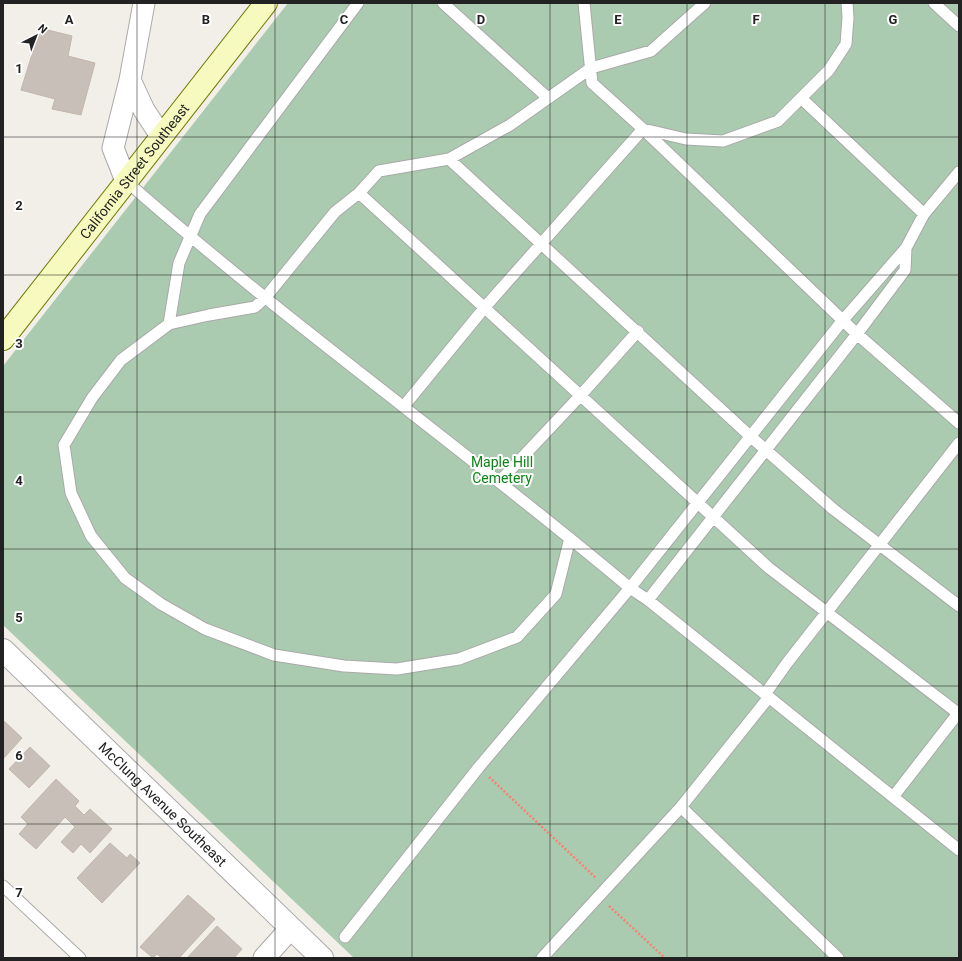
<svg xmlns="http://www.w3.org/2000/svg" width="962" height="961" font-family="Roboto,sans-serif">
	<rect width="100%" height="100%" fill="#f2efe9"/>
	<path fill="#aacbaf" d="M288,3H959V958H354L3,625V366Z"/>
	<path fill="#c7bfb8" stroke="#c4b6ab" d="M40,28L72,36L68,56L95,63L81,115L52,109L55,99L21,90Z
		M3,720L22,738L3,759Z
		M30,747L50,766L29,788L9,769Z
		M56,779L79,801L75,806L84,815L90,809L112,829L90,853L81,844L73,853L61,842L75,827L65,817L36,849L19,834L28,824L21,817Z
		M110,843L127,858L130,854L140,863L102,903L77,878Z
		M188,895L215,919L179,958H162L157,954L153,958L140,947Z
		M217,926L242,949L234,958H187Z"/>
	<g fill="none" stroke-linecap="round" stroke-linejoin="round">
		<defs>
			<path id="service" d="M443,3L548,98
				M584,3L592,83L643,129L857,334L959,423
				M934,3L959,26
				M801,98L924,214
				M449,159L750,436L833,509L959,606
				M126,181C288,324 465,449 630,588L648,600L959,850
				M359,193L769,568L959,714
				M169,324L179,263L200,214L358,3
				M404,406L485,307L643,129L686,139L723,141L778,121L829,70L846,44L848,18L847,3
				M500,481L580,396L638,331
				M570,538L556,594L517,637L459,659L397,669L344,666L274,655L205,629L161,604L125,578L91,536L71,493L64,445L92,398L121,360L169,324L209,315L255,307L265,298L335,212L359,193L379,171L449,159L510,125L591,68L651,51L705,3
				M648,600L857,334L905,270L906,248L924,214L959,172
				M765,694L787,663L959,443
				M893,797L959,712
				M681,807L769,697
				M3,886L80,958
				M345,937L479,767L630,588L843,320L906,248
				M542,958L681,807L838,958"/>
			<path id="minor" d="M130,80L144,110L161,136
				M126,181L113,148L130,80L144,3
				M264,958L291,928"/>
			<g id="tertiary">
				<path id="s1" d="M3,650L322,958"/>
			</g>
			<g id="secondary">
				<path id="s2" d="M3,339L266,3"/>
			</g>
		</defs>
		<use href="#service" stroke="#a9a9a9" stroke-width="13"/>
		<use href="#minor" stroke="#a9a9a9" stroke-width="23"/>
		<use href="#tertiary" stroke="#a9a9a9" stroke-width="24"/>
		<use href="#secondary" stroke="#707d05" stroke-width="24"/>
		<path stroke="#fa8072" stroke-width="2.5" stroke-dasharray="2 2" stroke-linecap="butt" d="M489,777L596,878
			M609,906L665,958"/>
		<use href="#service" stroke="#fff" stroke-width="11"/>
		<use href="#minor" stroke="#fff" stroke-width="21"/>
		<use href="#tertiary" stroke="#fff" stroke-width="22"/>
		<use href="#secondary" stroke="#f7fabf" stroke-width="22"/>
	</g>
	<path fill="none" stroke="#222" stroke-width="1" stroke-opacity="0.55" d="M137,3V958M275,3V958M412,3V958M550,3V958M687,3V958M825,3V958M3,137H959M3,275H959M3,412H959M3,549H959M3,686H959M3,824H959"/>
	<g text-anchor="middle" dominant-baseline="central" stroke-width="4" stroke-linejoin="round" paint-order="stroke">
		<g font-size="14" fill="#222" stroke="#fff">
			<text stroke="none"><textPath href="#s2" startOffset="213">California Street Southeast</textPath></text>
			<text stroke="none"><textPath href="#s1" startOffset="222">McClung Avenue Southeast</textPath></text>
		</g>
		<g font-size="14" fill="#0c8416" stroke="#fff">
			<text x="502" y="462">Maple Hill<tspan x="502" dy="16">Cemetery</tspan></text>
		</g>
	</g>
	<g font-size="13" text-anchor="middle" font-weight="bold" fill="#222" stroke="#fff" stroke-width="4" stroke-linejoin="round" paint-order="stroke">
		<text x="69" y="24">A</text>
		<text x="206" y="24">B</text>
		<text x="344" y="24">C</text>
		<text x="481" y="24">D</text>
		<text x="618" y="24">E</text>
		<text x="756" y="24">F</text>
		<text x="893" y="24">G</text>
		<text x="19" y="73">1</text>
		<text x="19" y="210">2</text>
		<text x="19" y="348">3</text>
		<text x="19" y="485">4</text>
		<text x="19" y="622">5</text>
		<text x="19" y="760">6</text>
		<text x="19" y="897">7</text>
	</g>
	<rect width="962" height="961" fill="none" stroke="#222222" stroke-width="8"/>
	<g transform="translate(36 36) rotate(42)" stroke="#ffffff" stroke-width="3" paint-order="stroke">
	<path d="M0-3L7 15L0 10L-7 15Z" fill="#222222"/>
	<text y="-6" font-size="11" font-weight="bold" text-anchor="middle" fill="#222222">N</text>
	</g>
</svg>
